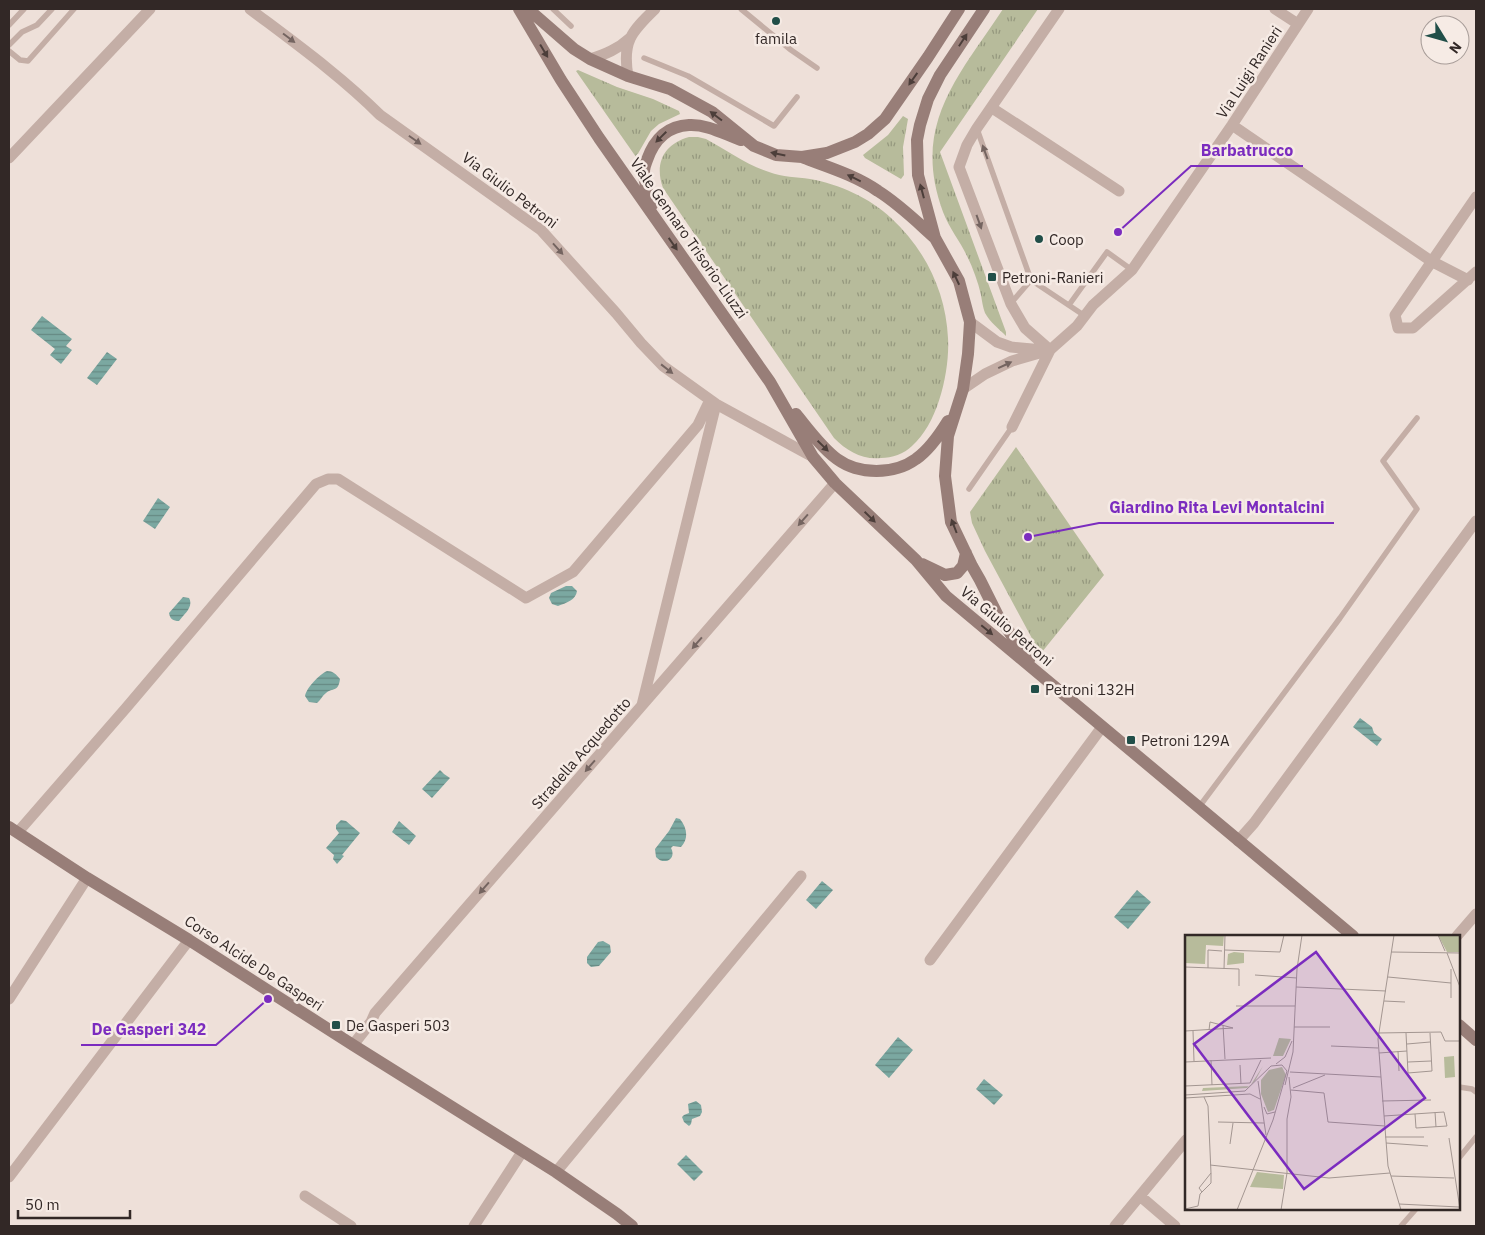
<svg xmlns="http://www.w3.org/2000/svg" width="1485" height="1235" font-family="'IBM Plex Sans',sans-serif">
	<defs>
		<pattern id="grass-tufts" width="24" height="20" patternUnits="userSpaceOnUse" patternTransform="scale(1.25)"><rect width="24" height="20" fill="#b7bb9b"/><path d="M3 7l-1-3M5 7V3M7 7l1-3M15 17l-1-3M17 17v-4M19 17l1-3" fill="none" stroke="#95987e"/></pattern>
		<pattern id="water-rules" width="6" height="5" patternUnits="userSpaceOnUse" patternTransform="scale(1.25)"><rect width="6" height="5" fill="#7ba8a1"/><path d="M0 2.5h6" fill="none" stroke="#658983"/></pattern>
	</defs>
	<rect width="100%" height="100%" fill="#eee0d9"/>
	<path fill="url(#grass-tufts)" d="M1003,9H1038L940,152L1006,332V336C999,329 990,322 985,313C983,308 982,301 981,295C978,282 973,268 967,256C960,241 949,228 943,212C911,125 958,77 1003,9Z
		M578,70L617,87L653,99L679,111L680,114L659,124L651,131L636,157L576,71Z
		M903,116L908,119L903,147L904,175L901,179L865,158L863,155L888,135Z
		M689,137H698L706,139C726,150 747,165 769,172C783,177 796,177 810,179C839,184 870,198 891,218C925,249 946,292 948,338C950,371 938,424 912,446C904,454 892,458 881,458C862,460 847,451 834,438L663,188C654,163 664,144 689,137Z
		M1016,447L1104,575L1042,652L1035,644L985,551L972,523L970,512Z"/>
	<path fill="url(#water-rules)" d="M42,316L72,339L66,346L72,350L61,364L50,355L55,349L31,330Z
		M107,352L117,359L97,385L87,378Z
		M158,498L170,507L155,529L143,521Z
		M566,586H572L577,591C576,600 566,603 558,606L552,604L549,598L551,593Z
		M183,597L189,598C194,607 184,614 179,621C173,621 170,619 169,613Z
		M327,671C333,671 336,674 340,679C338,693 333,687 326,693C322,696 320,701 317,703L309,702L305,696C307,687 319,675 327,671Z
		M1360,718L1372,727L1374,733L1382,739L1377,746L1353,727Z
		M440,770L444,774L450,778L432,798L422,789Z
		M676,818L680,819C687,828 689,838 681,847L673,846L671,848C677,859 664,866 656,857L655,849L669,831Z
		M341,820L346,821L360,833L342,855L344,856L337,864L333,859L334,855L326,848L339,833L336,829V825Z
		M399,821L416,836L409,845L392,832Z
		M822,881L833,890L816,909L806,900Z
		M1137,890L1151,902L1128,929L1114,917Z
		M603,941L610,945L611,952L599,966L591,967L587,963V957L598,942Z
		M898,1037L913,1050L889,1078L875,1065Z
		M984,1079L1003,1095L994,1105L976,1089Z
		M696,1101L701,1105L702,1112L700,1116L692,1119L691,1124L689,1126L684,1122L682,1117L684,1115L689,1113L688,1104Z
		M686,1155L703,1172L694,1181L677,1164Z"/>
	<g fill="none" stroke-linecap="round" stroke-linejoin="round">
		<path stroke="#c4aea6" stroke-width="5.5" d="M553,9L571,26
			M741,9L791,50L817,68
			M9,25L24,9
			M9,45L22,32L37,25L52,9
			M9,51L20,60L28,61L74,9
			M644,58L688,76L774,126L797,97
			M977,129L1031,280L1085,316
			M1011,303L1031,280
			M1069,305L1107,252L1132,270
			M969,489L1012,427
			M1199,807L1340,618L1417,509L1383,461L1417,418
			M1459,1087L1472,1089L1476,1092
			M1459,1158L1476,1137
			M1401,1226L1416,1209"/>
		<path stroke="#c4aea6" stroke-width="11" d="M250,9C295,43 341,76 380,115L541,230L616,313L641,343L663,366L716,404L813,457
			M1275,9L1298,24
			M590,59C606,54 618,49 630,38
			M628,76C622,42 631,32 655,9
			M992,108L1119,191
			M1232,125L1431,261L1468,280
			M9,158L150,9
			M1476,197L1395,315L1398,328H1413L1476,272
			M970,322L997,342L1011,347L1043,350
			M1050,350L1025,328L1011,304L959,167L967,145L977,128L1059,9
			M963,389L985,374L1012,361L1050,350
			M1012,427L1050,350L1077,326L1093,305L1132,270L1232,125L1308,9
			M642,705L716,404
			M18,832L126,708L316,484L328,479H338L526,598L573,572L698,425L710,400
			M1238,841L1254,823L1476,521
			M1457,936L1476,914
			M930,960L1102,727
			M9,999L87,878
			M353,1045L371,1022L375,1013L835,483
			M556,1172L801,876
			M9,1177L189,940
			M305,1196L351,1226
			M1140,1196L1175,1226
			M474,1226L522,1152
			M1115,1226L1186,1140"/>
		<path stroke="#987e78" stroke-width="12" d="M519,9L561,80L599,138L770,382L813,457L835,483L916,560L946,596L1353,936
			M528,9L574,49L590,59L628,76L670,89L712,112L754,146L776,155L802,157L827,153L855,142L868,134L885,119L928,57L959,9
			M984,9L940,75L928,99L920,125L917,140L918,175L935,238L959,281L970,322L968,354L963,389L948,436L945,476L951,522L972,566L980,580L998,616L1029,660
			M804,158C828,167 857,176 878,191C899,204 917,222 935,238
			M652,205C648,194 644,183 644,171C644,167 646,163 647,160C654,140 667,126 689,125C707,124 724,134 741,140
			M796,414C809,430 821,447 837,459C859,475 894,475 916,459C929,450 940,434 948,421
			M922,564L945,575L957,573L963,566L966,553
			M9,827L87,878L189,940L353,1045L556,1172L617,1214L632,1226
			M1459,1025L1476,1040"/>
	</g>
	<defs><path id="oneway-solid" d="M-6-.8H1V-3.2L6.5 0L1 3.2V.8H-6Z" transform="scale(1.25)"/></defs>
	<g fill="#746460">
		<use href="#oneway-solid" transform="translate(289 38) rotate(37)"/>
		<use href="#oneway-solid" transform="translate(415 140) rotate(35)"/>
		<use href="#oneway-solid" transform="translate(985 152) rotate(-110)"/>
		<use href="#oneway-solid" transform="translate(979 222) rotate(70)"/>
		<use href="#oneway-solid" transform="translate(558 249) rotate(48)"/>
		<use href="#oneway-solid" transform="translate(1005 365) rotate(-25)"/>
		<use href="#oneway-solid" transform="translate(667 369) rotate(38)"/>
		<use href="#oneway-solid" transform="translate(803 520) rotate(131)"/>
		<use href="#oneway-solid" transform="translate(697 643) rotate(131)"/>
		<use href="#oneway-solid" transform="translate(590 766) rotate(131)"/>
		<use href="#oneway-solid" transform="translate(484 888) rotate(131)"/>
	</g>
	<g fill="#4c3e3a">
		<use href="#oneway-solid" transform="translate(963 40) rotate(-57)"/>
		<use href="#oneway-solid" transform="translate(544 51) rotate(59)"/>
		<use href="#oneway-solid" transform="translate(913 79) rotate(125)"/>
		<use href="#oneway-solid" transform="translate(716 116) rotate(-143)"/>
		<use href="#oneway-solid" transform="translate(661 137) rotate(135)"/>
		<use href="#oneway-solid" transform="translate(778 154) rotate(-168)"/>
		<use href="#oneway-solid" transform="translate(854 178) rotate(-154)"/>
		<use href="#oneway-solid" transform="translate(922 191) rotate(-105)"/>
		<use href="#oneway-solid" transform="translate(673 244) rotate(55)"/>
		<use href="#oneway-solid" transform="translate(956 278) rotate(-115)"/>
		<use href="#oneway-solid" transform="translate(823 446) rotate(44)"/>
		<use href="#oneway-solid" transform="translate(870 517) rotate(44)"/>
		<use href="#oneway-solid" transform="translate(954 526) rotate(-111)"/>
		<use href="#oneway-solid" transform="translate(987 630) rotate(40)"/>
	</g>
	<g fill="#214e48" stroke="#f6ebe5" stroke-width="2">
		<circle cx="776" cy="21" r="5"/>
		<circle cx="1039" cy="239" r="5"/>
		<rect x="987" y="272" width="10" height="10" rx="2.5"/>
		<rect x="1030" y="684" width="10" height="10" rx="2.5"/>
		<rect x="1126" y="735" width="10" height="10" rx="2.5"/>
		<rect x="331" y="1020" width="10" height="10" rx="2.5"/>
	</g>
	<g text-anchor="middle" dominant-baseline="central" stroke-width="5" stroke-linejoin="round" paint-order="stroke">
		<g font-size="15" fill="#322826" stroke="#f6ebe5" text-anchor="start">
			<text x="776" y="38" text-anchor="middle">famila</text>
			<text x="1049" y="239">Coop</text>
			<text x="1002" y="277">Petroni-Ranieri</text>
			<text x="1045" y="689">Petroni 132H</text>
			<text x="1141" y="740">Petroni 129A</text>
			<text x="346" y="1025">De Gasperi 503</text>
		</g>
		<g font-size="15" fill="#322826" stroke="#f6ebe5">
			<text transform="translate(1249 72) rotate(-57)">Via Luigi Ranieri</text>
			<text transform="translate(510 190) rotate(37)">Via Giulio Petroni</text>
			<text transform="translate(689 238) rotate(55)">Viale Gennaro Trisorio-Liuzzi</text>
			<text transform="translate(1007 626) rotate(40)">Via Giulio Petroni</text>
			<text transform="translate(581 753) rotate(-49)">Stradella Acquedotto</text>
			<text transform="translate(254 963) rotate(33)">Corso Alcide De Gasperi</text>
		</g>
	</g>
	<g transform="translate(1185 935)">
		<rect width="275" height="275" fill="#eee0d9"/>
		<path d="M0,0H39L38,11L21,10L20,29L0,28ZM94,103L106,104L98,121H88ZM78,131L70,146L62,153L17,156L18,153L65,151ZM97,132L101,140L89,175L83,177L76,159V145L84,135ZM72,237L99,240L98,254L65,252Z" fill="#b7bb9b"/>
		<path d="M253,0H275V17H262ZM49,17L59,18V28L42,30L43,19ZM269,121L270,142L260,143L259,122Z" fill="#b7bb9b"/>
		<path fill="none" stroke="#a39691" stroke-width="1" d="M209,0L193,104L203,231L216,275M253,0L260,16M40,15L95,17L99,0M206,17L275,18M262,18L275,52M0,32L54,34V51M23,33V15L37,16M39,34L40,0M266,34V63M70,40L112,43M203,42L266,48M111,52L201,56M199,66L220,67M51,71H110M38,90L40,124M109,92H145M24,95L25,87L48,93M0,96L48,93M8,96L9,126M193,98L256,97L260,106H275M221,98L223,138L247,136L245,98M222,109L245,107M146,111L193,113M213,116L214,136M194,118L222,116M26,125L27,150M0,127L86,123M223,127L246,126M91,129L100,122L107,106M55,130L56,149M105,137L196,142M73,146L81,200M100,150L108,117L112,34L117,0M0,151L65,148L76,125M108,153L140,140M106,155L139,158L143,187L200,191M0,160L60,156L86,131L97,130L102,136L88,185L52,275M19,162L23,171L26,238M0,163L65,159L75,164M197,166L246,165M79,172L82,179L90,177M250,177L251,192M199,181L259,177L262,191L231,193L230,179M33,187L79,188M200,202H239M264,203L275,274M201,208L243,211M45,209L48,188M25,230L144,243L205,238M206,241L269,243M214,269L274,272M0,274L13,271L15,259L26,248V238L14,253L17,257M96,275L102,238V184L106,162L104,142"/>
		<path fill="#7b2cbf" fill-opacity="0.15" stroke="#7b2cbf" stroke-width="2.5" d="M131,17L240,163L119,254L9,109Z"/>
		<rect width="275" height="275" fill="none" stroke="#322826" stroke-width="2.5"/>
	</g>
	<path fill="none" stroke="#7b2cbf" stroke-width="2" d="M1118 232L1191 166H1303M1028 537L1099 523H1334M268 999L216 1045H81"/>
	<g fill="#7b2cbf" stroke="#f6ebe5" stroke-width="2">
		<circle cx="1118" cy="232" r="5"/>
		<circle cx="1028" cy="537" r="5"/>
		<circle cx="268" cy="999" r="5"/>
	</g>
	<g font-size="16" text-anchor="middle" font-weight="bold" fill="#7b2cbf" stroke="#f6ebe5" stroke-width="5" stroke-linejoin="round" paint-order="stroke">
		<text x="1247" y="156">Barbatrucco</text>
		<text x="1217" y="513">Giardino Rita Levi Montalcini</text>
		<text x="149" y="1035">De Gasperi 342</text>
	</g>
	<rect width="1485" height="1235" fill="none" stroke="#322826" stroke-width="20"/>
	<g transform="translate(1445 40) rotate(127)"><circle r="24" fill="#f6ebe5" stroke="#a89d99"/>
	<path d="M0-4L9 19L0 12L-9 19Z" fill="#214e48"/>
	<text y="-8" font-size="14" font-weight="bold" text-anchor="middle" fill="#322826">N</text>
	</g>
	<path d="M18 1210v8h112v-8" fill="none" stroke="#322826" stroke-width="2.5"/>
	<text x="25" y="1210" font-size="15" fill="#322826" stroke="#f6ebe5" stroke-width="4" paint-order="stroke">50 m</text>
</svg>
